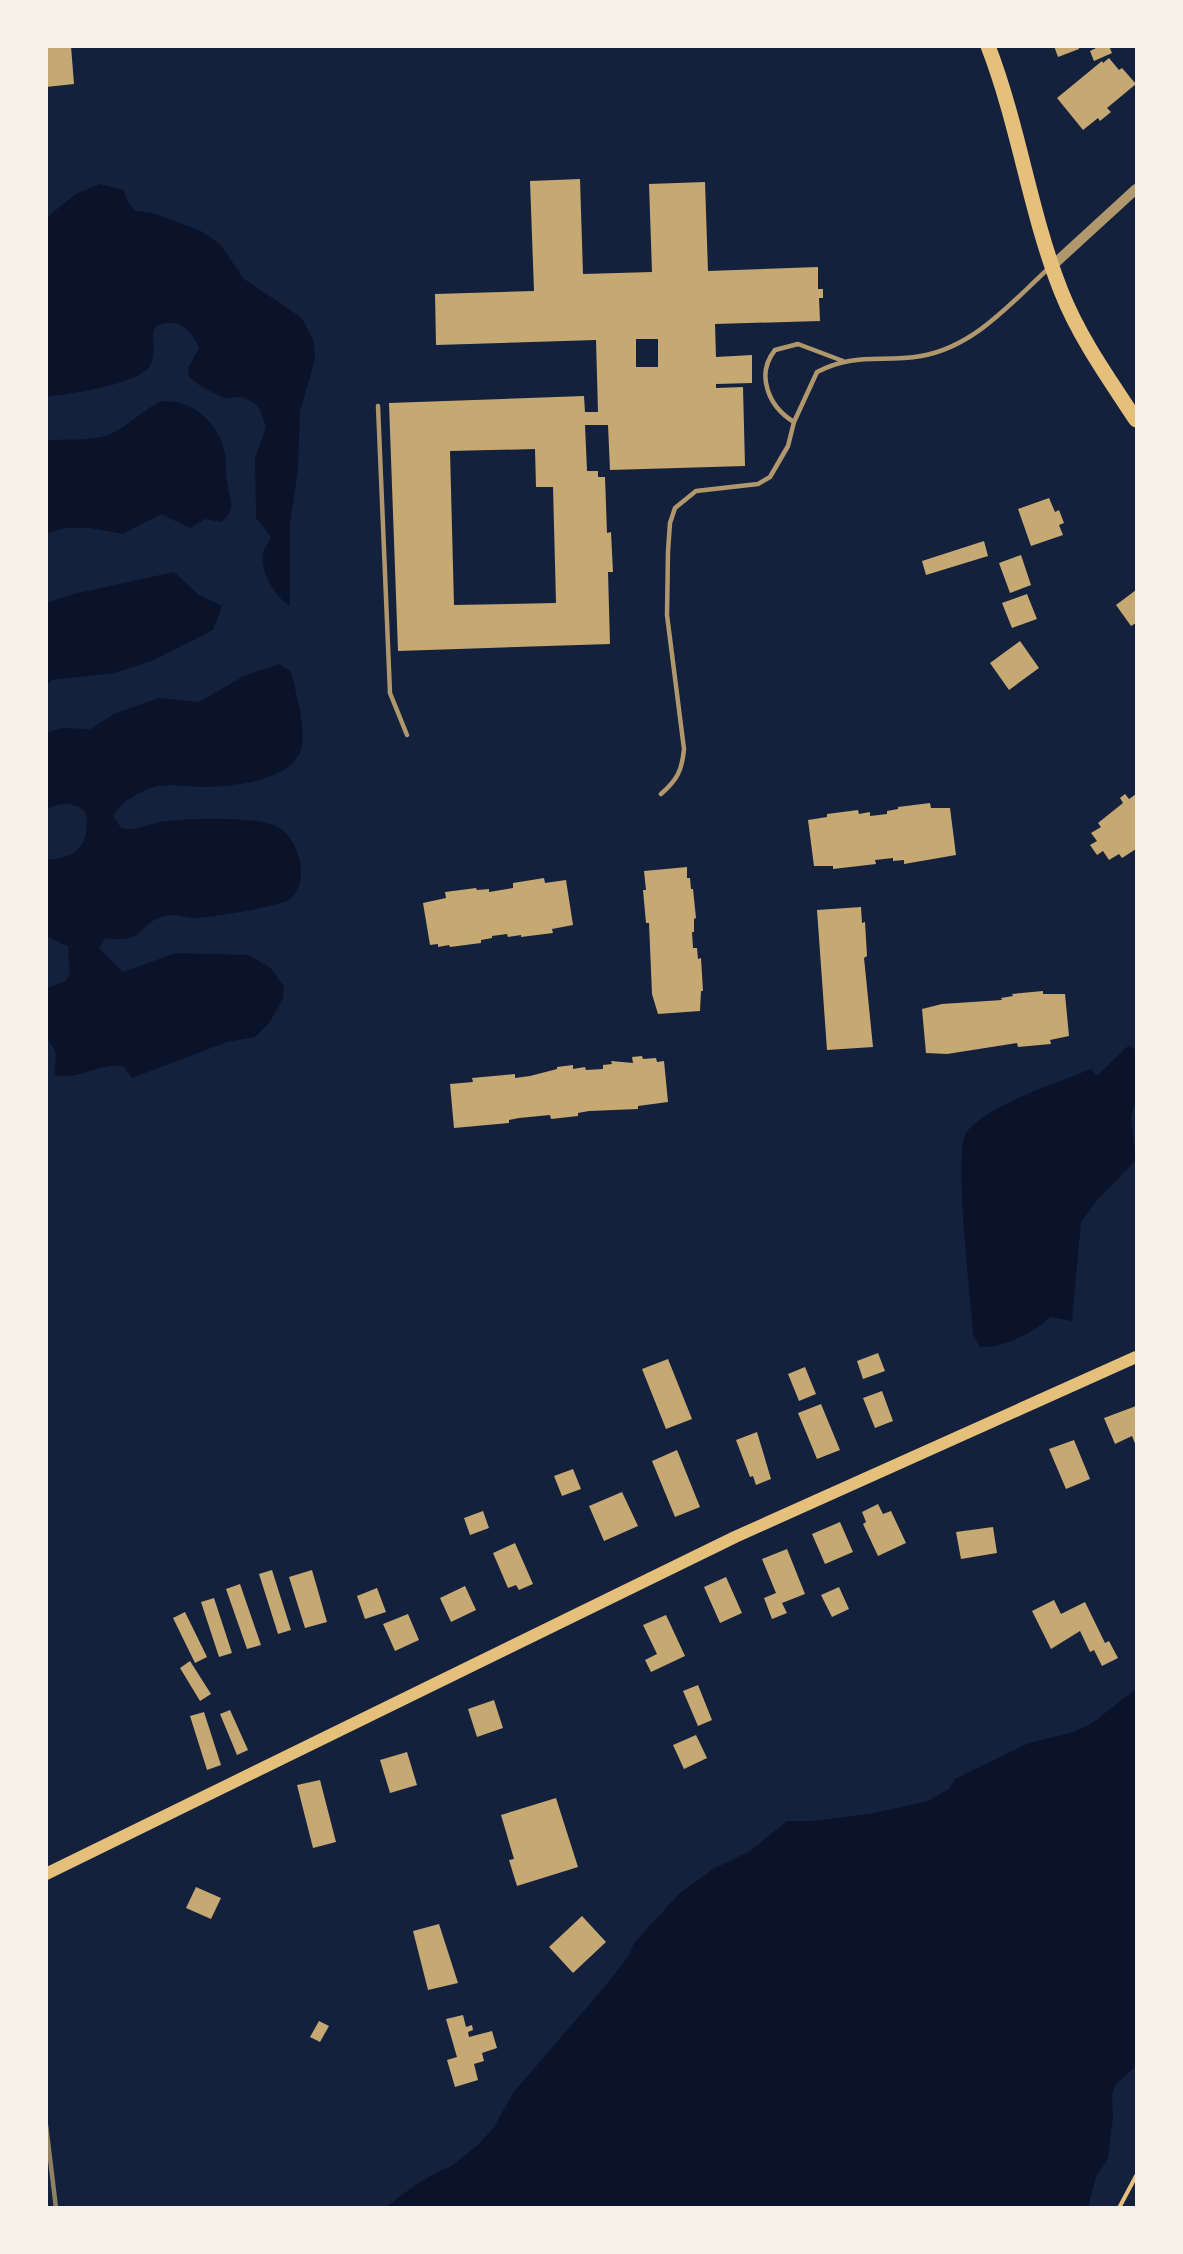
<svg xmlns="http://www.w3.org/2000/svg" width="1183" height="2254" font-family="'Zilla Slab',serif">
	<rect width="100%" height="100%" fill="#14213d"/>
	<path fill="#0b132b" d="M99,184L123,190L130,205L136,211L153,213L201,231L220,244L244,279L302,318L314,342L315,360L300,411L298,469L290,524V606C275,597 257,568 264,550C266,546 269,542 271,537L256,518L255,458L266,427L261,412L257,405L242,397L225,398L203,388L189,377L188,368L199,348C190,328 176,316 155,327C150,342 158,354 149,367C137,385 68,394 47,397V217L76,194Z
		M163,401C193,400 216,421 224,449C227,459 225,471 227,481C229,498 238,510 221,522L205,519L190,528L161,514L123,534L90,528H65L47,533V440C65,439 90,441 108,435C128,428 143,408 163,401Z
		M174,572L199,595L222,606L213,630L149,662L114,673L52,680L47,685V603L73,594Z
		M279,664L291,672C296,692 305,724 302,745C298,780 232,787 204,787C190,787 172,784 158,786C143,790 118,802 114,817L121,828C137,832 150,823 165,821C188,818 260,816 278,827C299,839 311,881 290,899C283,906 204,919 192,918C183,917 175,914 165,916C136,923 146,945 105,938L99,948L123,972L176,953L249,955L272,969L284,987L283,999L269,1023L255,1037L227,1042L132,1078L123,1066C100,1062 76,1082 54,1075L56,1053L47,1037V988L66,981C74,970 66,960 69,947L47,936V860C78,858 90,844 86,812C73,802 60,802 47,809V733L61,728L90,729L114,714L158,698L199,702L244,676Z
		M1128,1046L1136,1050V1099L1131,1117L1136,1160L1097,1200L1081,1222L1072,1321L1050,1317C1035,1333 1002,1348 980,1347L973,1334C971,1301 953,1153 966,1133C983,1107 1061,1081 1091,1069L1097,1076Z
		M1136,1689V2066L1116,2084L1112,2094L1113,2117L1108,2159L1096,2177L1088,2207H386L411,2188L437,2172L450,2167L479,2144L494,2127L513,2093L607,1984L628,1956L634,1943L680,1893L713,1869L750,1851L787,1821H814L874,1813L928,1801L950,1788L955,1779L977,1768L1029,1743L1073,1732L1092,1723Z"/>
	<path fill="#c6a872" fill-rule="evenodd" d="M46,46H71L74,84L46,87Z
		M1054,46H1078L1079,49L1058,57Z
		M1100,46H1109L1112,53L1094,61L1090,51Z
		M1109,58L1119,70L1122,68L1136,84L1107,108L1111,112L1100,121L1098,118L1083,130L1057,98L1102,61L1103,63Z
		M580,179L583,274L652,272L649,184L705,182L708,271L818,267V289H823V298H819L820,321L715,324L716,357L752,355V383L716,384V388L743,387L745,466L610,470L608,425H585L587,471H598V477H605L607,533L611,532L613,572H608L610,644L398,651L389,403L584,396L585,412H598L596,340L436,345L435,294L534,291L530,181ZM636,339H658V367H636ZM535,449L536,487H553L556,603L454,605L450,451Z
		M1049,498L1055,512L1059,510L1064,523L1059,525L1063,535L1031,546L1018,509Z
		M984,541L988,556L926,575L922,561Z
		M1021,555L1031,585L1010,593L999,563Z
		M1136,590V623L1131,626L1116,605Z
		M1027,594L1037,619L1012,628L1002,603Z
		M1020,641L1039,668L1009,690L990,663Z
		M1125,794L1129,799L1136,794V849L1122,858L1119,854L1109,860L1103,851L1097,855L1090,845L1097,841L1091,833L1101,827L1098,823L1123,803L1120,798Z
		M930,803L931,808H950L956,855L904,864V860L893,861V858L875,860L876,864L833,869V866H814L808,820L827,817V814L858,810L859,814L870,812V816L887,814V811L898,809V807Z
		M687,867V878H690L691,889H693L696,918L694,919V932H692L693,948H697L698,959L701,958L703,991H701L700,1011L658,1014L652,994L649,923H646L643,890H646L644,871Z
		M544,878L545,883L566,880L573,925L552,929L553,933L521,937V935L508,937L507,934L492,936V938L481,940V943L450,947L449,945L438,947V944L430,945L423,903L446,898L445,892L476,888L477,890L489,889V892L513,888V883Z
		M861,907L862,923L865,922L867,956L864,958L873,1047L827,1050L817,910Z
		M1043,991V994H1065L1069,1036L1050,1040L1051,1044L1018,1047L1017,1043L947,1054L926,1053L922,1009L942,1004L1002,1000L1001,998L1013,996L1012,994Z
		M642,1056L643,1059L656,1058L657,1062L664,1061L668,1102L638,1106V1109L589,1111L578,1113V1116L551,1119L550,1115L519,1118L509,1120V1123L454,1128L450,1084L473,1082L472,1078L515,1074V1078L530,1076L557,1069V1067L573,1065V1069L585,1067L586,1070L603,1069V1065L612,1064L611,1061L633,1063L632,1057Z
		M878,1353L885,1371L863,1379L857,1361Z
		M668,1359L692,1419L666,1429L642,1369Z
		M805,1367L816,1394L799,1401L788,1374Z
		M882,1391L893,1421L875,1428L863,1398Z
		M821,1404L840,1450L817,1459L798,1413Z
		M1136,1406V1446L1132,1436L1115,1444L1104,1418Z
		M757,1432L771,1479L756,1485L753,1476L750,1477L736,1440Z
		M1074,1440L1090,1479L1066,1489L1049,1449Z
		M677,1450L700,1507L675,1517L652,1461Z
		M573,1469L581,1489L562,1496L554,1476Z
		M622,1492L638,1526L604,1541L589,1506Z
		M878,1504L883,1514L891,1511L906,1543L878,1556L863,1524L866,1522L862,1512Z
		M483,1511L489,1528L470,1535L464,1518Z
		M840,1522L853,1552L825,1564L812,1534Z
		M993,1527L997,1553L961,1559L956,1532Z
		M515,1543L533,1584L519,1590L516,1585L508,1588L493,1553Z
		M787,1549L805,1594L782,1603L787,1613L772,1619L764,1598L776,1593L762,1559Z
		M272,1570L291,1630L278,1634L259,1574Z
		M312,1570L327,1622L305,1628L289,1577Z
		M726,1577L742,1613L720,1623L704,1587Z
		M240,1584L261,1645L247,1649L226,1589Z
		M465,1586L476,1610L451,1622L440,1598Z
		M839,1587L849,1609L832,1617L821,1595Z
		M377,1588L386,1612L365,1619L357,1596Z
		M214,1598L232,1653L219,1657L201,1602Z
		M1054,1600L1061,1614L1085,1602L1105,1643L1109,1641L1118,1658L1102,1666L1094,1650L1090,1652L1080,1631L1051,1649L1032,1611Z
		M185,1612L207,1657L195,1663L173,1618Z
		M408,1614L419,1640L395,1651L383,1624Z
		M666,1615L685,1656L651,1672L645,1660L657,1654L643,1625Z
		M190,1661L211,1694L200,1701L180,1668Z
		M698,1685L712,1720L698,1726L683,1691Z
		M494,1700L503,1728L477,1737L468,1709Z
		M230,1710L248,1750L237,1755L220,1714Z
		M204,1712L221,1765L207,1770L190,1716Z
		M696,1735L707,1758L684,1769L673,1745Z
		M407,1752L417,1785L390,1793L380,1760Z
		M320,1780L336,1842L313,1848L297,1785Z
		M556,1798L578,1867L517,1886L509,1860L514,1859L501,1815Z
		M196,1887L221,1898L211,1919L186,1908Z
		M582,1916L606,1942L573,1973L549,1947Z
		M439,1924L458,1983L428,1990L413,1931Z
		M463,2015L466,2027L472,2025L473,2030L468,2032L469,2037L492,2031L497,2048L482,2053L484,2061L474,2064L478,2080L455,2087L447,2060L457,2057L446,2019Z
		M319,2021L329,2026L320,2042L310,2037Z"/>
	<g fill="none" stroke-linecap="round" stroke-linejoin="round">
		<path stroke="#e5c07b" stroke-width="4" d="M1119,2208L1136,2176"/>
		<path stroke="#b1986c" stroke-width="4.5" d="M378,406L390,693L407,735
			M794,422C769,407 755,375 775,350L798,344L843,361
			M661,794C677,780 682,771 684,749L667,615L668,551L670,523L675,508L696,491L758,484L770,477L788,446L794,422L817,372C856,352 881,363 921,356C974,347 1011,303 1049,268"/>
		<path stroke="#b1986c" stroke-width="10" d="M1052,266L1136,189"/>
		<path stroke="#e5c07b" stroke-width="12" d="M46,1874L735,1537L1136,1357"/>
		<path stroke="#e5c07b" stroke-width="15" d="M988,46C1019,126 1030,213 1061,291C1079,337 1109,379 1136,420"/>
		<path stroke="#918062" stroke-width="4.5" d="M46,2125L56,2208"/>
	</g>
	<rect width="1183" height="2254" fill="none" stroke="#f6f1e7" stroke-width="96"/>
</svg>
